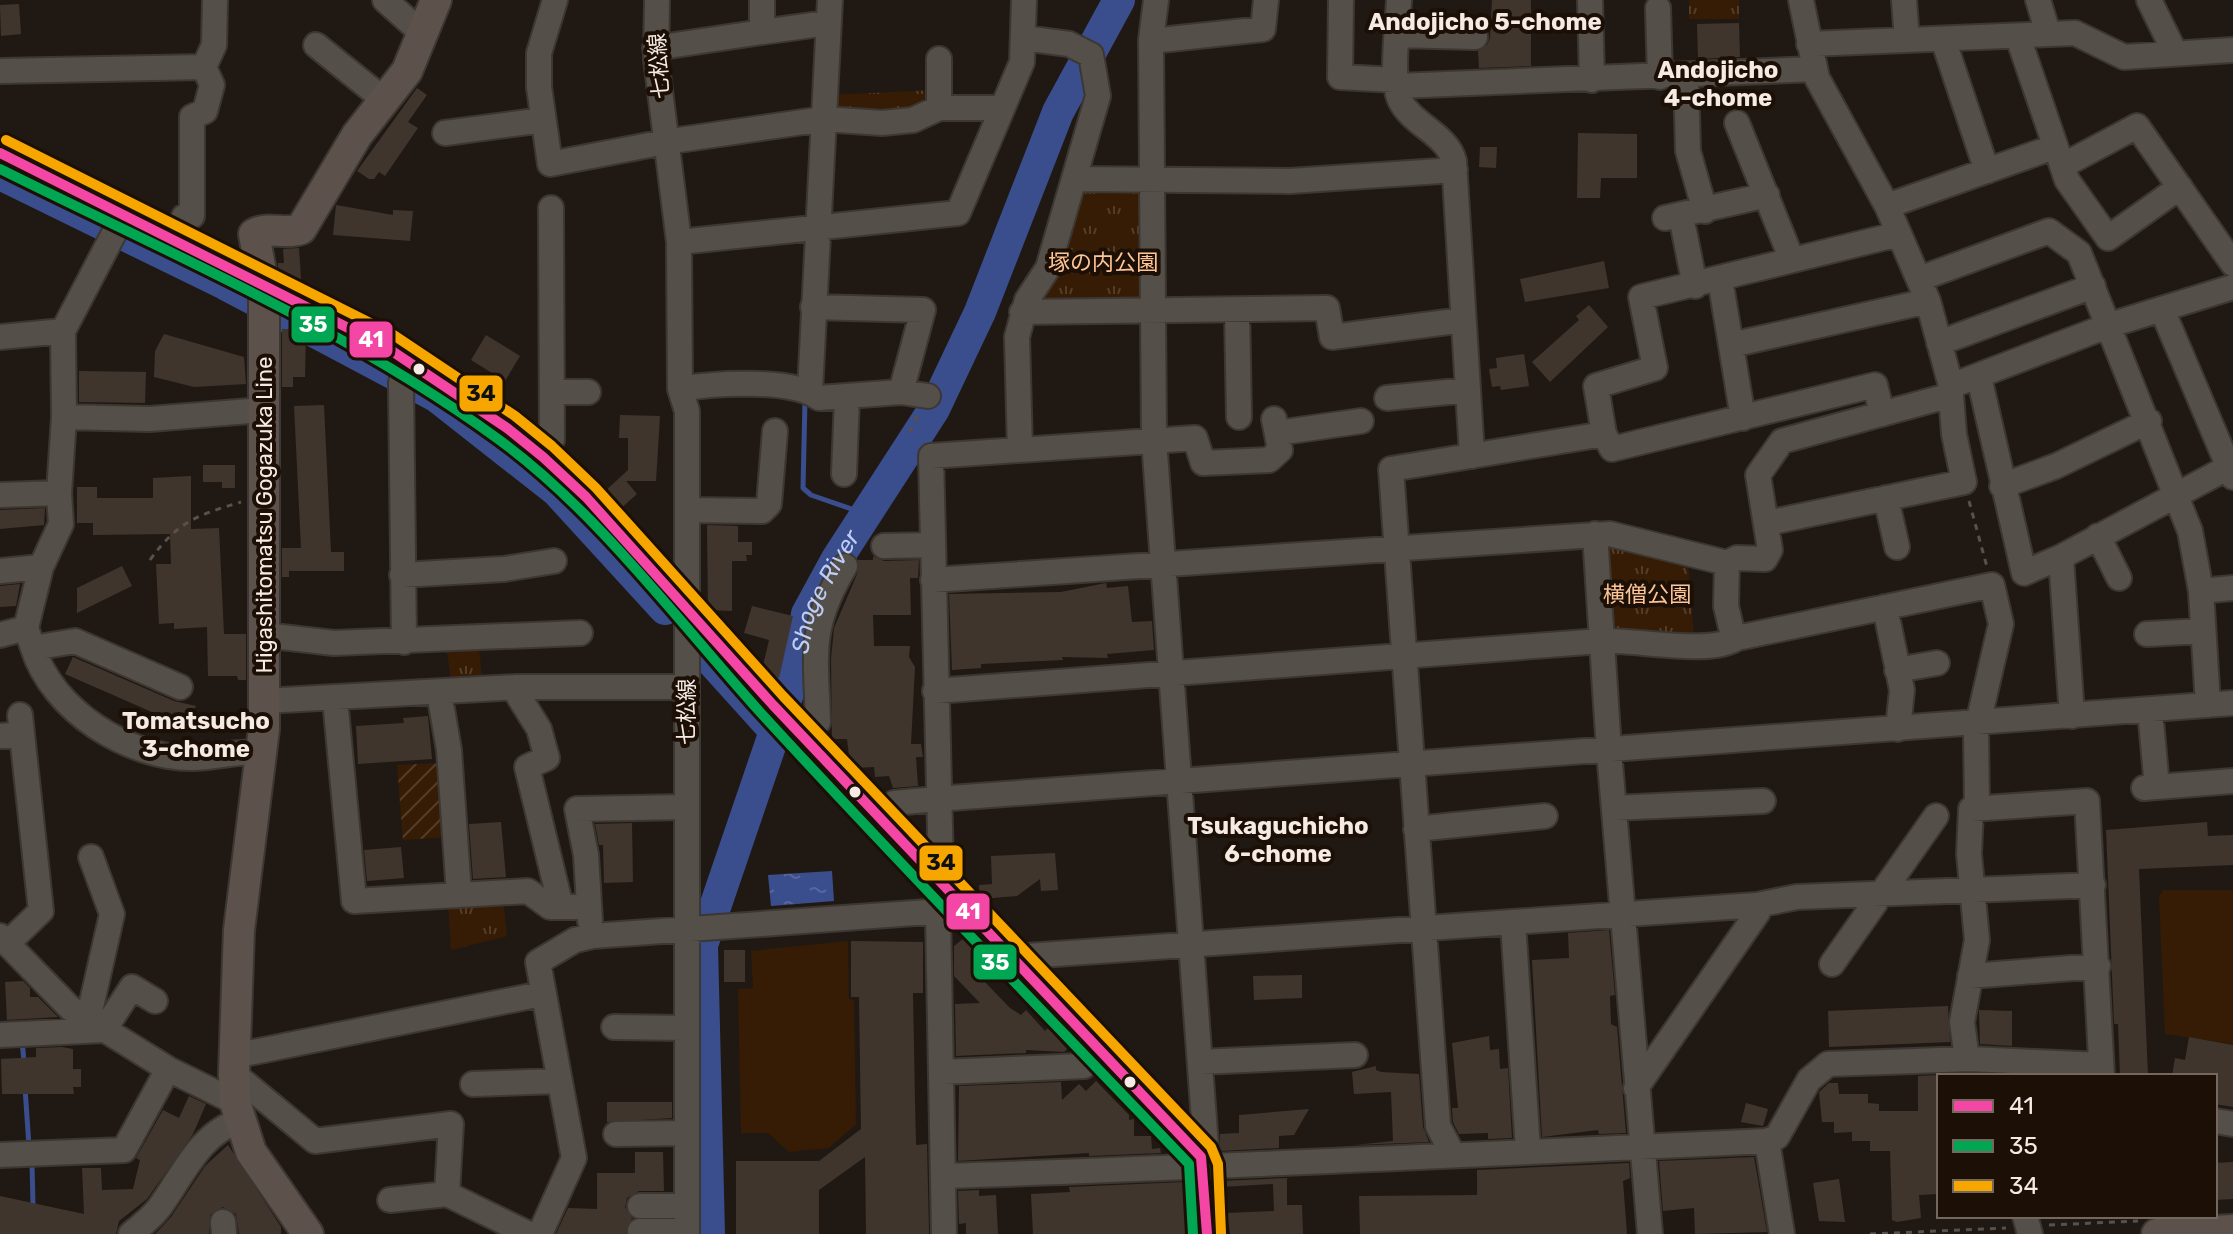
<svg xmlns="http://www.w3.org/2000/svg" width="2233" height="1234" font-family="Rubik,'Noto Sans JP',sans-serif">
	<defs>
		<pattern id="park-tufts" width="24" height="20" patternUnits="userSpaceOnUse" patternTransform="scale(2)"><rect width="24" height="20" fill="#361c04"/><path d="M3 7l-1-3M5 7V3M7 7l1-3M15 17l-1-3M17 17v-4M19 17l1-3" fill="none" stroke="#543d28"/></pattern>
		<pattern id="garden-furrows" width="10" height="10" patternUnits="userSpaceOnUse" patternTransform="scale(2)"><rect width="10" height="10" fill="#361c04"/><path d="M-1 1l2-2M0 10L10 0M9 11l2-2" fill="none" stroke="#543d28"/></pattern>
		<pattern id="water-ripples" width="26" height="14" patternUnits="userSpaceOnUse" patternTransform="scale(2)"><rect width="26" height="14" fill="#3a4d8d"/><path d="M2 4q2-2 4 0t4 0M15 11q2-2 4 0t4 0" fill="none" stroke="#57679d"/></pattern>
	</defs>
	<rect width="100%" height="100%" fill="#201913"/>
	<path fill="url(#park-tufts)" d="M1689,0H1739V19H1689Z
		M935,90V98L912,114L836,110L832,95Z
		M1085,191L1138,193L1144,198L1145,298L1137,304L1033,305L1079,196Z
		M1611,543L1688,564L1694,637L1616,631L1609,625L1604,550Z
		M479,647L482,680L451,681L447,650Z
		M503,900L507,936L451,950L448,902Z"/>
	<path fill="url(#garden-furrows)" d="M442,763L447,837L403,840L397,765Z"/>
	<path fill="#361c04" d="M2163,890H2233V1044L2165,1034L2159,897Z
		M848,941L849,999L854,1000L856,1124L829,1148L789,1152L768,1133H741L738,989L753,988L751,951Z"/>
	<path fill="url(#water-ripples)" d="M832,871L834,901L771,906L768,875Z"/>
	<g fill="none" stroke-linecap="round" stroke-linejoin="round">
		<path stroke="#3a4d8d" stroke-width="5" d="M805,400L803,488L811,495L866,514
			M22,1040L24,1062
			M25,1088L29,1146
			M32,1163L33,1206"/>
		<g stroke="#3a4d8d" stroke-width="32">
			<path d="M0,174L225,284L436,396L557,491L665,609"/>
			<path d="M710,659L775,731"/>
			<path id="s1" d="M709,1234L702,945L798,664L807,614L837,559L934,409L980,312L1058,112L1119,0"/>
		</g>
	</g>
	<path fill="#40352c" d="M1492,0H1531V66L1479,68L1478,51L1487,45L1490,38Z
		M19,4L21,34L1,36L0,5Z
		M1739,23L1740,57L1698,59L1697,24Z
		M417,88L427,95L408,122L418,128L385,176L379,172L374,179H369L357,171Z
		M1578,133L1637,134V178H1601L1600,198H1577Z
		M1480,147H1497L1496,168L1479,167Z
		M336,205L393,215V210L413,211L410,241L333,235Z
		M299,248L301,279L287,280L280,277L278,267V263H284L283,249Z
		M1604,261L1609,288L1525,302L1520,279Z
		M1589,305L1608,327L1550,382L1532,362L1579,320L1576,316Z
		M282,329H306L305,377H293V387H282Z
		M164,334L244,357L246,384L194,387L154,377L155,351Z
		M486,335L520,356L505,381L471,360Z
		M1524,354L1529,386L1501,390L1500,386L1492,387L1489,369L1497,368L1496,358Z
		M79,371L146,372L145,403L79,402Z
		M324,405L331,552H344V571H289V577H282V548H301L294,406Z
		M620,415L660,416L656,481H626L637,494L619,510L603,493L628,470V438H619Z
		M203,465H235V488H222V482H203Z
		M191,476V529L219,528L224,634H246V680H238L237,676H208L207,627L174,629V623L159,624L156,564H171L170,534L93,535V523H77V487H97V498H153V478Z
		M45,508L44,525L0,529V510Z
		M707,525L738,526V542H752V555H746L747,561H732V611L708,610Z
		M873,556L884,561L919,560L918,578H910L911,615H873L874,646H910L909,657L915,667L911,744H921L923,757H916L918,786L893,788L889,776L875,777L874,767L856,768L855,764H850L847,739H832L831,659L834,628L858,572V560H873Z
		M122,566L132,586L77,613V588Z
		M1106,583L1107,588L1128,586L1132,622L1152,621L1154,650L1107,654L1108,658L1062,657L1063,660L981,664V668L952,670L949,594L1061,592Z
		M20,584L16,606L0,607V586Z
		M752,606L793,616L779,678L762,670L769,640L744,633Z
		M73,657L174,701L196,706L186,727L65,674Z
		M428,716L432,759L358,764L356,726L404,723L403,718Z
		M501,822L506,877L473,879L469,824Z
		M2207,822L2208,836L2233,835V865L2139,869L2148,1076H2120L2118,1024H2114L2106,830Z
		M632,823L633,882L604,883L603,845H599L595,824Z
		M401,847L404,878L367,881L364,850Z
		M1055,853L1058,890L1041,891L1040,879L1017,896L980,899L979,885L992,884L991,856Z
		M1609,930L1615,995L1610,996L1611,1024L1617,1027L1626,1133L1599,1134L1598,1130L1542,1137L1532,960L1569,958L1568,933Z
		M964,938L996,972L985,982L1010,1008L1021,1015L1026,1010L1045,1031L1048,1028L1067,1049L1064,1052L1026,1050V1053L956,1056L955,1004L980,1003L954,976V946Z
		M851,941L923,942V993H913L915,1102L916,1145L927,1144L929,1234H866L865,1157L819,1190V1234H736V1161H819L861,1129L859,997H851Z
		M724,950H745V982H724Z
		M1302,975V998L1254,1000L1253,976Z
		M23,981L30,988V997H38L58,1017L7,1020L5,982Z
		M1948,1006L1950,1042L1829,1047L1828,1011Z
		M1979,1010L2012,1011V1046L1980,1044Z
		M1489,1036L1490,1050L1499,1049L1500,1069L1508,1068L1512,1138L1488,1139V1133L1459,1134L1453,1122L1452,1108H1458L1452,1043Z
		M2189,1037L2233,1045V1107L2215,1104V1076H2172L2175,1058L2185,1060Z
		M62,1047L73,1049V1069H81V1087H73L74,1094H2L1,1059L36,1057V1048Z
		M1376,1066V1070L1381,1072L1419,1074L1423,1127L1429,1142L1355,1145L1393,1141L1391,1092L1354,1094L1352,1072Z
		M1939,1075V1194L1919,1195L1921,1218L1897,1222L1892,1220L1890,1151H1870V1141H1852V1132L1834,1133V1122H1822L1819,1092L1829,1083H1838L1839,1094H1868V1103L1879,1104V1111H1918V1076Z
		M1096,1081L1129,1115V1120L1134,1119V1136H1151L1152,1149L1160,1148L1161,1153L1089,1156V1153L958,1161L959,1086L1061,1082L1062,1100L1079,1084L1086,1091Z
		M189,1096L206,1104L193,1134L147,1199L119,1221L116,1234H0V1196L84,1214L82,1168H101L102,1190L133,1189L140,1160L136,1158L163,1110L179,1118Z
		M607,1102H672V1118L607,1122Z
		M1746,1103L1768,1109L1763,1126L1741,1122Z
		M1309,1109L1294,1135L1279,1136V1148L1220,1151V1134L1239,1133V1115Z
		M228,1145L281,1227V1234H239L236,1214L223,1207L210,1215L209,1234H155L171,1217L205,1166Z
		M635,1152H663L664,1191H639L627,1198L625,1207L632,1218L626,1234H556L568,1208L597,1209V1173H635Z
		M1754,1157L1767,1232L1695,1234L1694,1208L1663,1211L1659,1161Z
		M2233,1162V1199L2215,1200V1163Z
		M1629,1163L1630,1178L1623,1181L1627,1234H1360L1359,1196L1477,1195V1170Z
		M1287,1178V1205H1302L1303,1234H1230L1227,1213L1274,1211L1273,1184L1221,1187L1220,1181Z
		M1839,1179L1845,1222L1819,1221L1813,1183Z
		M1184,1182L1185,1188H1189L1191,1234H1033L1031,1194L1070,1192L1069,1187Z
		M979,1190V1196L996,1195L998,1234H966V1223L959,1224L958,1191Z"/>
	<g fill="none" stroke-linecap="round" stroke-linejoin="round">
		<defs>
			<path id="minor" d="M385,0L423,34
				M555,0L539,53V87L550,164L665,142L824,119L882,123L913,120L939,108H993L1000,114
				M657,0L656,59L679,242L680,389L687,411V1234
				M762,0V32L827,23
				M1156,0L1151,40L1154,440L1206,1147L1201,1157
				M1341,0L1340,77L1396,80
				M1399,0C1398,25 1390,79 1400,100C1412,125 1447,134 1454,161L1472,456
				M1590,0L1592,80
				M1801,0L1817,78L1887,206L1928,301L1951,386
				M1904,0L1907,40
				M2038,0L2048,33
				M2149,0L2175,53
				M1658,8L1660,77
				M1398,35L1475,37
				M2018,37L2067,180L2108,238L2180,187
				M1943,39L1987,171
				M1151,41L1263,29L1266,0
				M1809,44L2075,33L2124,57L2233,50
				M316,45L383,99
				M655,48L762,32
				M939,59V108
				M0,71L204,67L214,45L215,0
				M1686,76L1688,151L1705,211
				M1398,86L1815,69
				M1737,123L1792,260
				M445,133L543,120
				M0,153L386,347L507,428L543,457L586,497L773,705L1201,1157L1204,1166L1207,1234
				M2062,166L2137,126L2233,264
				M1074,179L1290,181L1455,170
				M1887,206L2054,147
				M1681,216L1695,286
				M1665,218L1767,195
				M172,241L184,217L192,216V117L205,111L212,85L204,67
				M679,242L958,213L1022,62L1024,0
				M1720,279L1743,418
				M1919,279L2049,231L2079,253L2190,531L2201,591L2208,705
				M813,307L923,310L901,392L928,396
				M1237,310L1239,417
				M1022,312L1327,308L1332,337L1463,320
				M2163,312L2233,477
				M63,331L64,417L150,419L262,410
				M0,337L63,331L123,216
				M1939,343L2093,286
				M1731,345L1928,301
				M1979,377L2024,573L2061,557L2227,468
				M680,389C713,383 792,378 819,398L901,392
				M810,391L830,0
				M552,392H588
				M1387,398L1468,390
				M1882,414L1875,385L1612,449L1604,434L1596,386L1655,368L1641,297L1899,234
				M1277,433L1361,421
				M1020,450L1017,337L1027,300L1048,268L1098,96L1091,55L1069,44L1024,38
				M543,457L552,440L551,208
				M844,474L847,398
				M2002,486L2056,466L2149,421
				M0,495L59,493L64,417
				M1886,498L1897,547
				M689,510L762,511L769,504L775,431
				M1767,523L1964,482L1954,434L1951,395
				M1595,534L1609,751L1650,1234
				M2098,536L2119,578
				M884,546L933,545
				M2061,557L2072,716
				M1727,563L1737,558L1765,559L1770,550L1758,475L1782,441L1951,395V386L2110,325L2233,287
				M0,571L41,567L61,524L59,493
				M402,575L504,569L554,561
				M933,580L1610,534L1727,563L1726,606L1734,640
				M2201,591L2233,588
				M1885,607L1902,690L1898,729
				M26,628L33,648L75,641L180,687
				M2147,634L2203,631
				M0,635L26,628L41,567
				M264,635L334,643L580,633
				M404,642L401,383L407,359
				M33,648C53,711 128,758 192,758C216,758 237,750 260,753
				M1897,670L1937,663
				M517,687L518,695L539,729L547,758L527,767L561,907
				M935,691L1601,641C1636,639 1710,656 1737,638L1992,585L2001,624L1976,732L1977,808
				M439,692L449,750L459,894
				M335,699L354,901L528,891L550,907H589
				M264,701L517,687H686
				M2150,710L2157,787
				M803,735L818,722C816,653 808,628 845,566
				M0,736L22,734L20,715
				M2144,788L2233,781
				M1614,808L1763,801
				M880,816L894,803L937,799L2233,703
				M1416,829L1545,816
				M938,914L944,1234
				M590,921L586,855L577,809L686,807
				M1513,922L1528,1150
				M0,936L70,1008L168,1069L235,1102
				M8,943L41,911L22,734
				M1013,957L1757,905L1797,897L2093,885
				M1832,964L1936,816
				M1970,976L2098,966
				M85,1018L90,1011L112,914L91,857
				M614,1027L686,1028
				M0,1035L104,1030L132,987L155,1001
				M234,1056L541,994
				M1967,1059L1962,1022L1977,940L1969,854L1971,809L2087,801L2102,1076
				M1200,1062L1355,1055
				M942,1072L1084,1066L1101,1050
				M234,1074L315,1141L451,1124L447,1194
				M473,1084L558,1081
				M1636,1088L1758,912L1757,905
				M2215,1121L2233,1124
				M616,1134L685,1133
				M0,1155L124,1150L168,1069
				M1453,1155L1438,1126L1391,469L1604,434
				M944,1176C1218,1167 1493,1154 1767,1141
				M390,1200L447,1194L529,1234
				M640,1206H687
				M2025,1216L2030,1234
				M223,1222L224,1234
				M640,1231H687
				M131,1234C141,1226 151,1218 159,1208C182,1177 200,1132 240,1121
				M540,1234L574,1158L538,962L575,940L592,936L942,911L931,456L1195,438L1203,463L1269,460L1280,450L1274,419
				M1782,1234L1767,1141L1777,1137L1809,1080L1828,1064L1970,1059L2101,1065"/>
			<path id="major" d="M308,1234L251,1152L235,1102L234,1074L239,930L264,729V288L254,234C268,226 286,235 301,229L357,135L407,71L436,0
				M2157,1234L2233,1230"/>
		</defs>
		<use href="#minor" stroke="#3c3732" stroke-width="28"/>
		<use href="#major" stroke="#3c3732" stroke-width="34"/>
		<path stroke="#57514d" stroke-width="3" stroke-dasharray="6 6" stroke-linecap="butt" d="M910,432L918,415
			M1969,501L1987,567
			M150,560C178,521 198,515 241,502
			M2049,1225L2138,1221
			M1870,1234L2006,1228"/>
		<use href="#minor" stroke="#554f49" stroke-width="24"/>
		<use href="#major" stroke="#5c524b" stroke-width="30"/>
		<defs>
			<path id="bus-1" d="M0,153L386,347L507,428L543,457L586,497L773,705L1201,1157L1207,1234"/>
			<path id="bus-2" d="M0,169C166,252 348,329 498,439C596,510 679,622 760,712C900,865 1046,1014 1189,1164L1193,1234"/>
			<path id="bus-3" d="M6,140L392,334L515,416L552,446L596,488L783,696L1211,1147L1218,1164L1221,1233"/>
		</defs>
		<use href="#bus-1" stroke="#1c0f05" stroke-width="16"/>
		<use href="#bus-2" stroke="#1c0f05" stroke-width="16"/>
		<use href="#bus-3" stroke="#1c0f05" stroke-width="16"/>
		<use href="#bus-1" stroke="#f346a5" stroke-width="10"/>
		<use href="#bus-2" stroke="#00a651" stroke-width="10"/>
		<use href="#bus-3" stroke="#f7a600" stroke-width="10"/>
	</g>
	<g fill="#f5ebe4" stroke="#1c0f05" stroke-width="3">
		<circle cx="419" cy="369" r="7"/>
		<circle cx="855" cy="792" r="7"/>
		<circle cx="1130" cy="1082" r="7"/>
	</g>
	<g text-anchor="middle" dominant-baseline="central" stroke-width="8" stroke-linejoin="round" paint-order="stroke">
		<g font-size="22" fill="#f5ebe4" stroke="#1c0f05">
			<text transform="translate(659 66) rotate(-94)">七松線</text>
			<text transform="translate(264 515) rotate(-90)">Higashitomatsu Gogazuka Line</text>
			<text transform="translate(686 712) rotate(-90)">七松線</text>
		</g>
		<g font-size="22" fill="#fec597" stroke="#1c0f05">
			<text x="1103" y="262">塚の内公園</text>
			<text x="1647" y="594">横僧公園</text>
		</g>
		<g font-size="24" font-weight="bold" fill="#f5ebe4" stroke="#1c0f05">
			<text x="1485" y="22">Andojicho 5-chome</text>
			<text x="1718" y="70">Andojicho<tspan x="1718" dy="28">4-chome</tspan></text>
			<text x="196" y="721">Tomatsucho<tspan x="196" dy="28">3-chome</tspan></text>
			<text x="1278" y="826">Tsukaguchicho<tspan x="1278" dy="28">6-chome</tspan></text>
		</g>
		<g font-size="24" font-style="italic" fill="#becdf5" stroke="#1c0f05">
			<text stroke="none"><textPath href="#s1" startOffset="664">Shoge River</textPath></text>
		</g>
	</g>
	<g stroke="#1c0f05" stroke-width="3">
		<rect x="290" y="305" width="46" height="39" rx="8" fill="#00a651"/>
		<rect x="348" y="320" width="46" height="39" rx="8" fill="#f346a5"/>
		<rect x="458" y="374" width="46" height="39" rx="8" fill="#f7a600"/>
		<rect x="918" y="844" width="46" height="38" rx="8" fill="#f7a600"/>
		<rect x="945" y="892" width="46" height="39" rx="8" fill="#f346a5"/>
		<rect x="972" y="943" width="46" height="38" rx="8" fill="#00a651"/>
	</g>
	<g font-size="22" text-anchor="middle" font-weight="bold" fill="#fff">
		<text x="313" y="332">35</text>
		<text x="371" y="347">41</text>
		<text x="968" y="919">41</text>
		<text x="995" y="970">35</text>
	</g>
	<g font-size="22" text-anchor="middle" font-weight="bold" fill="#111">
		<text x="481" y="401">34</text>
		<text x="941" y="870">34</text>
	</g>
	<rect x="1937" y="1074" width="280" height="144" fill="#1c0f05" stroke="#73675e" stroke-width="2"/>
	<rect x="1953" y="1100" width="40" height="12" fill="#f346a5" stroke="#73675e" stroke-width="2"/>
	<text x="2009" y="1114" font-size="24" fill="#f5ebe4">41</text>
	<rect x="1953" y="1140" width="40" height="12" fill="#00a651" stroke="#73675e" stroke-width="2"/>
	<text x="2009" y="1154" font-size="24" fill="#f5ebe4">35</text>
	<rect x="1953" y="1180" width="40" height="12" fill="#f7a600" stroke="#73675e" stroke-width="2"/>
	<text x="2009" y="1194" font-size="24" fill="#f5ebe4">34</text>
</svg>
